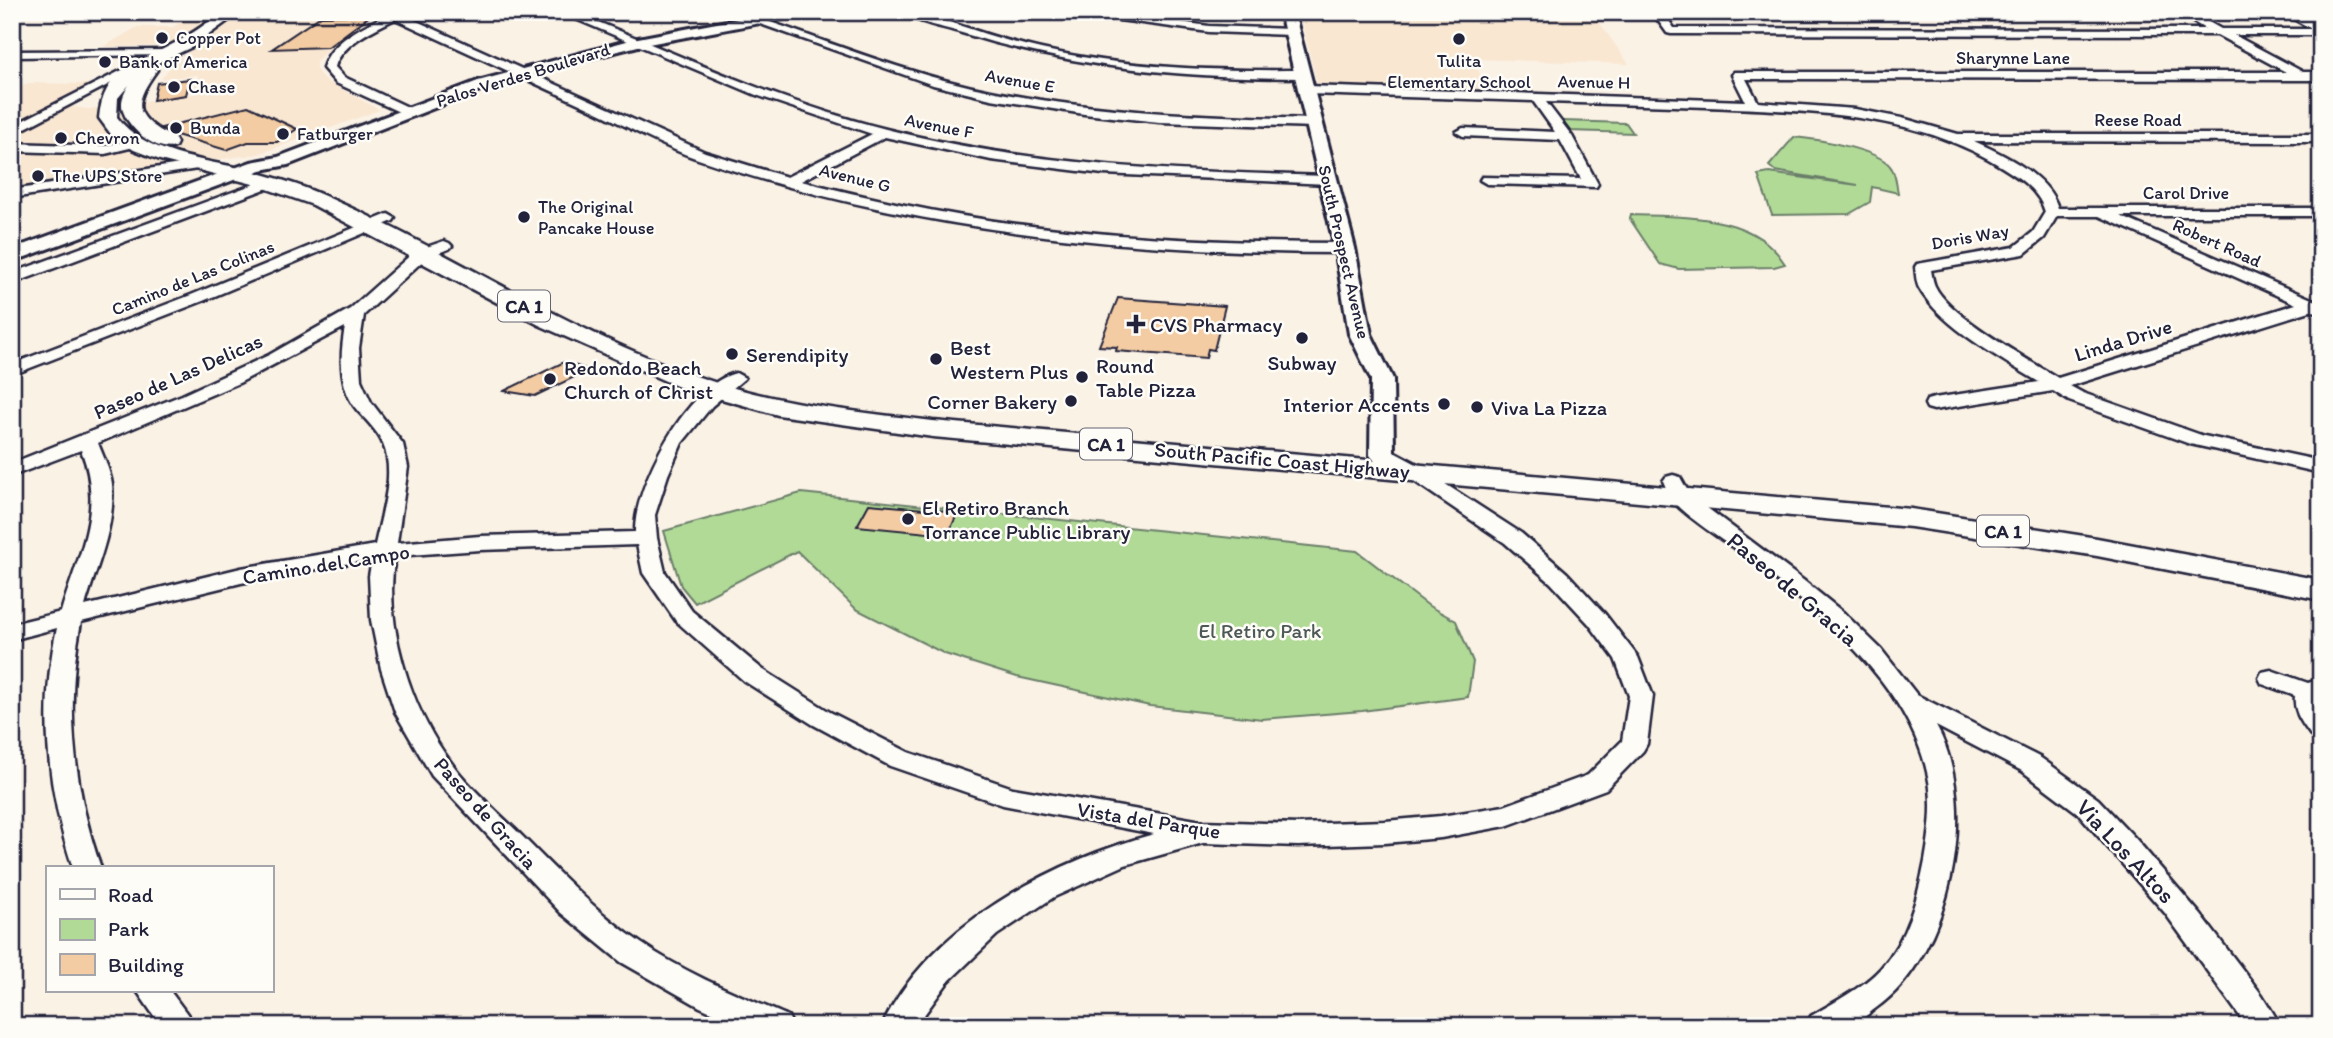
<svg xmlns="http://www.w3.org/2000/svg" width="2333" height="1038" font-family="Itim,sans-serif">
	<rect width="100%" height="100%" fill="#fbf2e6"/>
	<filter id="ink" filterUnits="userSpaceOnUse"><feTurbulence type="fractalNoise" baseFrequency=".0143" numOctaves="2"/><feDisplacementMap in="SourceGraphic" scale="14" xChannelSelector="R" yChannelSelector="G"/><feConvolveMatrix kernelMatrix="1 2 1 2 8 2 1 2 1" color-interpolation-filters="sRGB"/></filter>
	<g filter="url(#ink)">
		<path fill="#f9e7d2" d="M197,12H368L374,15L324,53L316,62V69L323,79L380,110L259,154L12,188V91L28,83L91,84L52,104L89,109L193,94L198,75L161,79L173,63L199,45L103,47L137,27H173Z
			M1299,12H1422L1597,19L1629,64L1473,59L1488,90L1322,85L1317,83Z"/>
		<path fill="#b1da97" stroke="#6a7e69" stroke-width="2" d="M1563,121L1626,123L1633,133L1569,131Z
			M1794,137C1816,139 1877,149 1890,166C1896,173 1896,184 1898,193L1872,187L1870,202L1849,214L1772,215L1758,175L1769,173L1858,185L1775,171L1769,166Z
			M1631,215C1684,217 1754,213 1785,264L1774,267L1679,269L1660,264L1630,219Z
			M801,493L1357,551L1429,606L1456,621L1473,662L1468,697L1362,711L1262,719L1150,706L1017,677L945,654L856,609L797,551L695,603L681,586L664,531Z"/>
		<path fill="#f3cca3" stroke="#22223b" stroke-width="2" d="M371,15L328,47L272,49L321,16Z
			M190,79L186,95L153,100L157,83Z
			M248,106L297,129L277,142H248L226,150L170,133L161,128Z
			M1118,298L1225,306L1214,350L1208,349L1206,358L1116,351L1117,347L1099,346Z
			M564,362L589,370L535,396L504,391Z
			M869,504L958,512L948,535L857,526Z"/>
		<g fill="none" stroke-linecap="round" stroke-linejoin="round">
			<defs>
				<path id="minor" d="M383,12L399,13L705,152L787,177L872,134L756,95L559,12H574C677,54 778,102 886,129C1031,166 1180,172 1328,176L1335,180L1328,184L1103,174L991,160L885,137L801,181C834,189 867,197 900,204C1045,235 1197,243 1345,243L1353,248L1345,253C1127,253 905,230 698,159C663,147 630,128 597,112C530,81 462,50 395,19C375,29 341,44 335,67L344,77L412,109L414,112L408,116L336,83L323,68C330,41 364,26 386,15Z
					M726,12H742C824,40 906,74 991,91C1098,113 1205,116 1314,119L1320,123L1314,127L1159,122L1084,114L991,99L933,85Z
					M902,12H919C959,25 1000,40 1041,49C1126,68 1214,71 1301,70L1307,74L1301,78C1185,78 1073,68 962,33C944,27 917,23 902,12Z
					M1077,12H1108L1209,26L1292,29L1298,32L1292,35L1209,32L1082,15Z
					M1652,12H1663L1674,28L2205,29L2177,12H2191L2221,29H2312L2281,12H2295L2321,25V35H2234L2303,72H2321V80L1746,79L1758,102L1855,109L1902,118L1958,134H2321V142L1974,141C2003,154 2048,175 2058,208H2321V216H2120L2314,300H2321V312L2310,311L2070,386L2083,393L2204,436L2321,461V473L2190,444L2069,401L2053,391L1934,410L1927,408L1925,404L1927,400L1934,398L2039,382C2003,360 1940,326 1919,288C1916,282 1916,274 1915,267L1917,264L2014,247L2033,232L2045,212C2039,191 2020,178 2002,167C1915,112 1806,111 1707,107C1653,105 1600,104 1546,102L1572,136L1598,184L1596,187L1487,184L1480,180L1482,177L1581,179L1560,140L1463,136L1456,132L1463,128L1555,132L1533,101L1308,94L1302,90L1308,86L1745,101L1732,75L1734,72H2286L2217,35L1671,34L1667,33ZM2057,216H2099L2296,304L2058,378C2029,360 1948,315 1935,286C1933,282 1932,275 1931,270L2024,254L2044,238Z
					M174,50L176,52L170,55L12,57V51Z
					M134,64L144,66L12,135V126Z
					M133,139L140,143L138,146L105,154L12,151V143L105,146Z
					M199,161L204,162V168L12,198V190Z
					M271,178L278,182L276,185L12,284V273Z
					M388,214L395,218L393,221L203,301L12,375V364L191,295Z
					M444,241L449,243L452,246L449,249L427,257L364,315L359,348L361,380L371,402L403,444L408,467L397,543L480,536L635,532C634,485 688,384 736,373L745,378L712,406L682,443L668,475L655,515L657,538L665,572L692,611L762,669L830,712L908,752L1013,788L1202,821L1298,824L1385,821L1441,816L1504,806L1588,775L1622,741L1629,696L1615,659L1589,624L1551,583L1505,543L1408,477L1405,473L1408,469H1422L1521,533L1567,573L1605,614L1638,657L1653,696L1647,744L1643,751L1606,789L1506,826L1441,838L1385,843L1298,846L1203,843L1125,865L1054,897L997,935L948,982L916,1026H882C928,926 1053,861 1154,834L1003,805L890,766L812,724L744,681L676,621L643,573L637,545L480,550L395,556C383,622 410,708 450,761C470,789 499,813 523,837C561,875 597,913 641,943C686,974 739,995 788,1016L793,1026H743L700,1007L621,962L561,913L432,776L395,712L381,669L371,620L369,576L372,559L241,583L81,622C65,705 73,788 101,868H73C47,791 39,708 57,628L12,640V624L61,612C78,554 105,510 81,450L12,476V463L182,395L269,355L350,309L415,251ZM345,327C340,354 338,387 357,410C366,420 378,431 383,444C396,474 381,515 375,545L241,568L85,606C96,567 116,526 112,484C110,470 103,456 98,443L239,383Z
					M1673,475L1680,477L1690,495L1803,580L1844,613L1881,649L1917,695L2041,758L2098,799L2135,838L2201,915L2262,995L2281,1026H2247L2165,913L2079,814L2022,771L1936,726C1981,805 1951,956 1876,1008C1868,1014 1858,1023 1849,1026C1837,1029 1819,1026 1806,1026L1811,1016C1834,1002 1863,988 1881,968C1907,939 1918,897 1925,861C1930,833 1934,803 1928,776C1908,681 1817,611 1744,555C1727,543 1683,515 1672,500C1668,495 1666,487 1663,481L1666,477Z
					M2271,670L2308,683L2321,679L2319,707L2321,740L2312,737C2303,724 2293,713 2295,696L2262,684L2259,678L2262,672Z
					M137,991H170L196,1026H161Z"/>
				<path id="major" d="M774,12H803L797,16L638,46L560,66L488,87L288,165L261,170L12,262V249L251,162L278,157L478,81L638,38Z
					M1280,12H1294L1355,248L1371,334L1393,379L1394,452L1424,468L1428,473L1424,478C1408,482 1379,469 1370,455L1371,379L1349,334L1335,248Z"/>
				<path id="highway" d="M222,12H240L192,47L151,66L157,70C130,107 135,117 175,139L177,143L175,147C156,152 129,129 123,111C120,101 124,93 129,85L118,98L117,117C145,155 204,159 247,170C274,177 301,185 327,197C453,252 568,332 699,377C774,403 854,412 933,421L1911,509L2097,538L2321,580V600L2097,556L1911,527L933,437L778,415L679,387L539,325L313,205L253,184L160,160L134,150L113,137L99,118C103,71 135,64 171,45C189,36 206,24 222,12Z"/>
			</defs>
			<use href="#minor" stroke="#22223b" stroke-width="5"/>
			<use href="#major" stroke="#22223b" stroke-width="6"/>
			<use href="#highway" stroke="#22223b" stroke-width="5"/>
			<use href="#minor" fill="#fdfcf7" fill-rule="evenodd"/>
			<use href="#major" fill="#fdfcf7" fill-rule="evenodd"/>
			<use href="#highway" fill="#fdfcf7" fill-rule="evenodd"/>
		</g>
	</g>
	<g fill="#22223b" stroke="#fdfcf7" stroke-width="2.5">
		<circle cx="162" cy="38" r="7"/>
		<circle cx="1459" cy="39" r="7"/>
		<circle cx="105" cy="62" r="7"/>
		<circle cx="174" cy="87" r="7"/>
		<circle cx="176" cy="128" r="7"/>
		<circle cx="283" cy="134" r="7"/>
		<circle cx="61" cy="138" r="7"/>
		<circle cx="38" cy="176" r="7"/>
		<circle cx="524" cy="217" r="7"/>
		<path d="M1132.5 313.5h7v7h7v7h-7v7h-7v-7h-7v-7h7z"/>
		<circle cx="1302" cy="338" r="7"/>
		<circle cx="732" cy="354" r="7"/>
		<circle cx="936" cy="359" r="7"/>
		<circle cx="1082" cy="377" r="7"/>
		<circle cx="550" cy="379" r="7"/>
		<circle cx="1071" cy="401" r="7"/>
		<circle cx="1444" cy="404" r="7"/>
		<circle cx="1477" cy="407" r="7"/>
		<circle cx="908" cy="519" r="7"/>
	</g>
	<g text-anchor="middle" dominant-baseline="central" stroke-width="5" stroke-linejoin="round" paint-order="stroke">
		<g font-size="18" fill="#22223b" stroke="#fdfcf7" text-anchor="start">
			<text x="176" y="38">Copper Pot</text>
			<text x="1459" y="61" text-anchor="middle">Tulita<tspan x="1459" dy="21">Elementary School</tspan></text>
			<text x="119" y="62">Bank of America</text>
			<text x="188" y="87">Chase</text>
			<text x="190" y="128">Bunda</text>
			<text x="297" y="134">Fatburger</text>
			<text x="75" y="138">Chevron</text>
			<text x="52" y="176">The UPS Store</text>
			<text x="538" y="207">The Original<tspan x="538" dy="21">Pancake House</tspan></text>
		</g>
		<g font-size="18" fill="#22223b" stroke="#fdfcf7">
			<text x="2013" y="58">Sharynne Lane</text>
			<text transform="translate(523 75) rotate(-17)">Palos Verdes Boulevard</text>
			<text transform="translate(1020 81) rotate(10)">Avenue E</text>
			<text transform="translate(1594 82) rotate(1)">Avenue H</text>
			<text x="2138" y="120">Reese Road</text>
			<text transform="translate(939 126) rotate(11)">Avenue F</text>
			<text transform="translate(855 178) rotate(14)">Avenue G</text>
			<text x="2186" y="193">Carol Drive</text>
			<text transform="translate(1970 237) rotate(-10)">Doris Way</text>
			<text transform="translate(2217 243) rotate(24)">Robert Road</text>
			<text transform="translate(1344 252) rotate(77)">South Prospect Avenue</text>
			<text transform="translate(193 278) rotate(-22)">Camino de Las Colinas</text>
		</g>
		<g fill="#fdfcf7" stroke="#646373" stroke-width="2">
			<rect x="498" y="290.5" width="52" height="31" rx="5"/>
			<rect x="1080" y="428.5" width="52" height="31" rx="5"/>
			<rect x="1977" y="515.5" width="52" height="31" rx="5"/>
		</g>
		<g font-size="19" font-weight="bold" fill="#22223b">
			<text x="524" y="306">CA 1</text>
			<text x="1106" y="444">CA 1</text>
			<text x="2003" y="531">CA 1</text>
		</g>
		<g font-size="21" fill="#22223b" stroke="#fdfcf7" text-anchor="start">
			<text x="1150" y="324">CVS Pharmacy</text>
			<text x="950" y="347">Best<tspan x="950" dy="24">Western Plus</tspan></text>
			<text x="746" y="354">Serendipity</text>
			<text x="1302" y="362" text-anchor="middle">Subway</text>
			<text x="1096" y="365">Round<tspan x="1096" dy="24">Table Pizza</tspan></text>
			<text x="564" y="367">Redondo Beach<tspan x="564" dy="24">Church of Christ</tspan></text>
			<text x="1057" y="401" text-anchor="end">Corner Bakery</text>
			<text x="1430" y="404" text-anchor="end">Interior Accents</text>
			<text x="1491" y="407">Viva La Pizza</text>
			<text x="922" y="507">El Retiro Branch<tspan x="922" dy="24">Torrance Public Library</tspan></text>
		</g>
		<g font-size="21" fill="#22223b" stroke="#fdfcf7">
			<text transform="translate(2123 340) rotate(-17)">Linda Drive</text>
			<text transform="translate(178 376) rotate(-24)">Paseo de Las Delicas</text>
			<text transform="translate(1282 460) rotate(5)">South Pacific Coast Highway</text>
			<text transform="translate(326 564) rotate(-9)">Camino del Campo</text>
			<text transform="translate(486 813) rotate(48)">Paseo de Gracia</text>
			<text transform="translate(1149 820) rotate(9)">Vista del Parque</text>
		</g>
		<g font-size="21" fill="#4d5957" stroke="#fdfcf7">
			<text x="1260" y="630">El Retiro Park</text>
		</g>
		<g font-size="24" fill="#22223b" stroke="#fdfcf7">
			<text transform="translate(1793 589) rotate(40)">Paseo de Gracia</text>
			<text transform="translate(2126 851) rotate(47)">Via Los Altos</text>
		</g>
	</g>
	<rect width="2333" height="1038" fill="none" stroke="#fdfcf7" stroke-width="42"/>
	<rect x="21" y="21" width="2291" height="996" fill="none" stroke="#22223b" stroke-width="2.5" filter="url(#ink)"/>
	<rect x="46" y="866" width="228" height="126" fill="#fdfcf7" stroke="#a5a5ac" stroke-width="2"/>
	<rect x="60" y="889" width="35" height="10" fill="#fdfcf7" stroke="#a5a5ac" stroke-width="2"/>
	<text x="108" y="902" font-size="21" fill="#22223b">Road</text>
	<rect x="60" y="919" width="35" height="21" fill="#b1da97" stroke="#a5a5ac" stroke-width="2"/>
	<text x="108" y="936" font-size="21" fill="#22223b">Park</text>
	<rect x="60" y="954" width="35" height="21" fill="#f3cca3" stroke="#a5a5ac" stroke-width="2"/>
	<text x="108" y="972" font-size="21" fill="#22223b">Building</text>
</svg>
